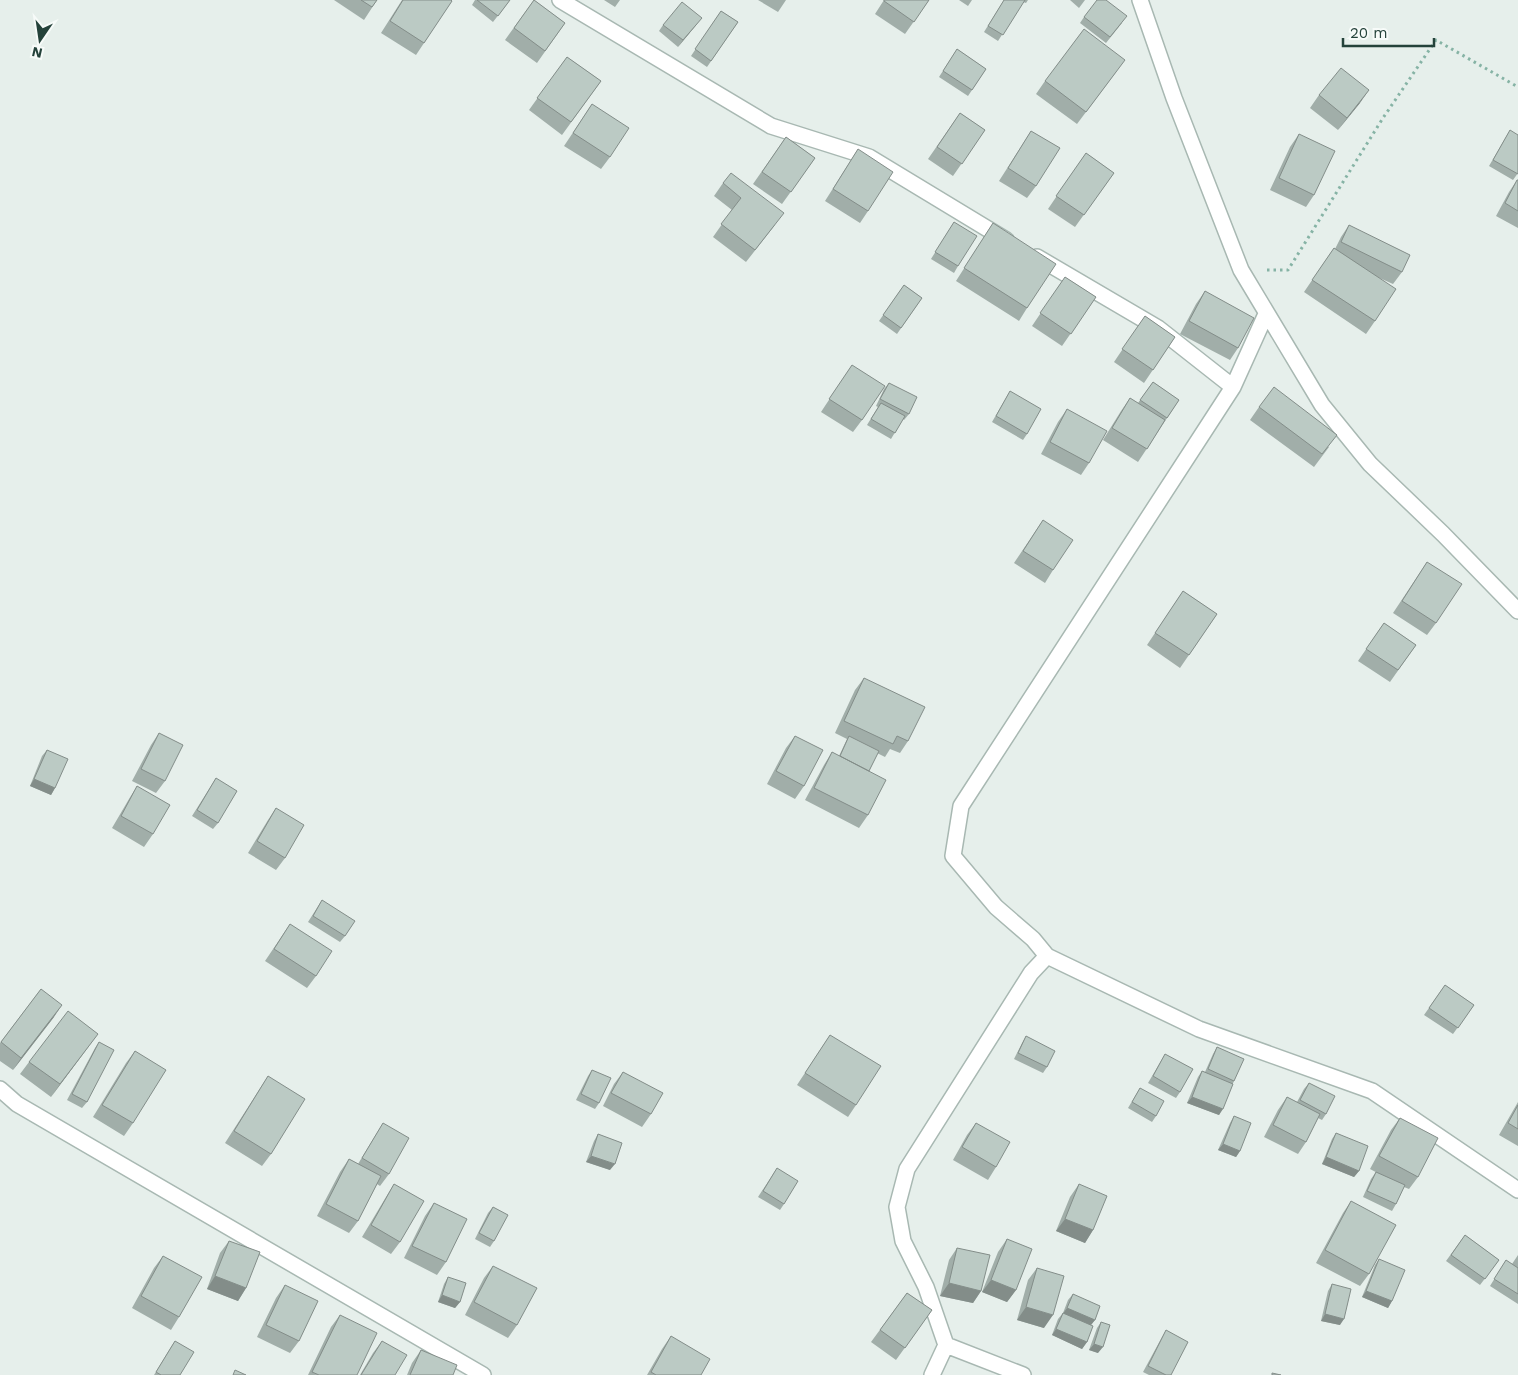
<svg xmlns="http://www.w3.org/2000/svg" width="1518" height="1375" font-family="'Work Sans',sans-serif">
	<rect width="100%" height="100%" fill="#e6efeb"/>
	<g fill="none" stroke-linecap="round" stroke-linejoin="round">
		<defs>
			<path id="minor" d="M560,0L771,126L869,157L1006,240
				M1140,0L1174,98L1241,270L1322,405L1370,464L1443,534L1518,611
				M1037,257L1158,328L1233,387
				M1047,956L1199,1029L1372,1091L1518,1190
				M0,1089L17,1104L483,1375
				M946,1345L926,1287L903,1241L897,1207L907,1169L1031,973L1047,956L1033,939L996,907L953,856L961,806L1233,387L1266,314
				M932,1375L946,1345L1023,1375"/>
		</defs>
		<use href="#minor" stroke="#a8b8b2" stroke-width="18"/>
		<path stroke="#86b3a5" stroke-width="3" stroke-dasharray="2.5 4" stroke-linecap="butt" d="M1267,270H1288L1383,118L1436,40L1518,87"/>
		<use href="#minor" stroke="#fff" stroke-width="15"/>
	</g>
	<path fill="#a1aea9" d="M334,0H377L364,20Z
		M402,0H451L424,43L416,55L381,33Z
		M475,0H510L493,22L472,5Z
		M534,0L565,23L537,63L505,40Z
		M604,0H620L615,7Z
		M758,0H786L778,12Z
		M884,0H929L905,34L875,14Z
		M959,0H972L968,6Z
		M1004,0H1028L1026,3L1023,2L998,41L984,32Z
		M1070,0H1085L1079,8Z
		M721,11L738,22L707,67L691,56Z
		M1084,17L1122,23L1106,43L1080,23Z
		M697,24L678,47L659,31L663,25Z
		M957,49L986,69L968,96L939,77Z
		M567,57L601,81L562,135L529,110Z
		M1116,72L1077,124L1036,94L1045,81Z
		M1319,95L1360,103L1338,130L1310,108Z
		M592,104L610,157L601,169L564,146Z
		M960,113L985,130L953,176L928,159Z
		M1510,130L1518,173L1513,180L1489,166Z
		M1031,131L1036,186L1027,198L999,181Z
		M1299,134L1314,195L1306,207L1270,190L1290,147Z
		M786,137L815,158L782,204L753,184Z
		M858,149L868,211L860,223L825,201Z
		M1086,153L1114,173L1075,227L1048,209Z
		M1517,180H1518V228L1496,216L1509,192Z
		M723,183L775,225L746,262L713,237L732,210L714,196Z
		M954,222L958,266L954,273L931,259Z
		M993,223L1027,308L1019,321L956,281Z
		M1349,225L1402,272L1393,284L1375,276V321L1366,334L1304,292L1334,248L1335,249L1341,237Z
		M1065,277L1096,297L1062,346L1032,326Z
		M904,285L922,298L897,334L879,321Z
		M1205,291L1238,348L1230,360L1180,334L1196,304Z
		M1145,316L1175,337L1144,383L1114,362Z
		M852,365L862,420L853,432L821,412Z
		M1153,382L1179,400L1138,462L1103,440L1121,411L1130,398L1138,403Z
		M889,383L909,414L904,420L903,419L891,439L867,425L878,407L876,406L884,389Z
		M1010,391L1027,434L1023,440L992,422Z
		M1259,407L1329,447L1314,467L1250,420Z
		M1067,409L1089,463L1081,475L1041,454L1058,422Z
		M1043,520L1053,570L1045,583L1014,563Z
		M1427,562L1436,623L1427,635L1393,613Z
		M1183,591L1217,614L1180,668L1147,645Z
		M1384,623L1416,645L1390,682L1358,661Z
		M864,678L908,741L900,753L890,749L885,757L877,753L869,771L868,815L859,828L805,800L824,765L832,752L839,756L847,739L835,733L855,690Z
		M159,733L165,781L156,793L132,781L151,745Z
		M795,736L804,786L795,799L767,784L786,748Z
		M47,750L55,788L51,795L30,786L42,756Z
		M216,778L218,823L213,829L192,816Z
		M137,786L153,834L144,847L112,828L129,799Z
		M276,808L285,858L276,870L248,853L268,820Z
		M322,900L345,936L340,942L308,922Z
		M290,924L316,976L307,988L265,961Z
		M1445,985L1474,1005L1453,1034L1424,1015Z
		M41,989L54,1017L13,1070L0,1061V1043Z
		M830,1035L856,1105L848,1117L797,1085Z
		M1026,1036L1047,1067L1043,1073L1014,1059L1022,1043Z
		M99,1042L87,1102L82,1108L67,1100L95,1048Z
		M89,1046L51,1097L20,1074L29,1062Z
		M1217,1047L1234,1081L1219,1115L1187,1103L1198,1077L1202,1071L1205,1072L1213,1054Z
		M135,1051L133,1123L124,1136L93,1117L126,1063Z
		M1165,1054L1180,1092L1176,1098L1148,1083Z
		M592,1070L599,1103L595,1109L576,1100L588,1076Z
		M623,1072L651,1114L642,1127L603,1106L614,1084Z
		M268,1076L271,1154L262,1166L225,1143Z
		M1309,1083L1326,1114L1322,1120L1318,1118L1306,1142L1298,1154L1264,1137L1278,1110L1287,1097L1297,1102L1304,1089Z
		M1140,1088L1156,1116L1152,1122L1128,1108Z
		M1518,1102V1146L1499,1135Z
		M1234,1116L1240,1151L1236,1157L1218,1150L1230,1123Z
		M1400,1118L1418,1177L1409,1189L1404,1187L1396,1204L1392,1211L1363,1197L1371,1179L1376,1172L1385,1177L1370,1169L1391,1130Z
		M383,1123L389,1174L380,1186L377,1184L358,1221L349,1233L317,1216L340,1172L349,1159L358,1164L375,1136Z
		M976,1123L996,1167L988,1180L953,1160L967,1135Z
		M1336,1133L1359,1171L1354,1177L1322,1164L1332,1139Z
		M598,1134L610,1170L586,1162L594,1141Z
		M777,1168L784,1204L780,1210L758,1197Z
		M394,1184L400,1242L391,1254L362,1237L386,1197Z
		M1079,1184L1093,1230L1085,1243L1056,1231L1070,1197Z
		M1351,1201L1369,1274L1360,1286L1316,1263L1343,1213Z
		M434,1203L446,1262L437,1275L404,1258L425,1216Z
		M493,1207L494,1241L490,1247L475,1239L488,1213Z
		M1465,1235L1499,1260L1480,1285L1446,1261Z
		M1007,1239L1016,1290L1007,1302L982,1292L998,1252Z
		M229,1241L246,1288L238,1301L207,1289L220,1253Z
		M957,1248L981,1291L973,1303L940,1296L949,1260Z
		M1518,1255V1268L1512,1264Z
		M163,1256L179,1317L171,1330L132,1308L154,1268Z
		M1379,1259L1392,1301L1388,1308L1362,1297L1375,1265Z
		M1506,1260L1518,1268V1304L1490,1286Z
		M493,1266L517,1325L508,1338L465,1315L484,1278Z
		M1037,1268L1044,1328L1017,1320L1028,1280Z
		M448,1277L460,1302L455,1308L438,1302L444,1284Z
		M1332,1284L1340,1325L1321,1321L1328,1291Z
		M285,1285L299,1341L290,1353L257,1337L276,1298Z
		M907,1293L932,1310L896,1360L871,1342Z
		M1073,1294L1095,1320L1091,1325L1087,1342L1082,1349L1052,1335L1058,1319L1063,1313L1068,1300Z
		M340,1315L357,1375H308L331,1327Z
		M1101,1322L1098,1353L1089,1350L1097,1328Z
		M1166,1330L1171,1375H1149L1143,1372L1162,1337Z
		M671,1336L701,1375H647L662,1349Z
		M175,1341L180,1375H154L171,1347Z
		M382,1341L395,1375H360L373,1353Z
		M421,1350L453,1375H407L412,1363Z"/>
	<path fill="#838d89" d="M702,18L697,24L678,47L683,40Z
		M1369,90L1360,103L1338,130L1347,118Z
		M34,779L55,788L51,795L30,786Z
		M62,1005L54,1017L13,1070L21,1058Z
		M98,1034L89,1046L51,1097L60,1084Z
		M1192,1097L1223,1109L1219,1115L1187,1103Z
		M1223,1144L1240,1151L1236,1157L1218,1150Z
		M591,1156L615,1164L610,1170L586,1162Z
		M1326,1157L1359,1171L1354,1177L1322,1164Z
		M1065,1219L1093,1230L1085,1243L1056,1231Z
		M215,1276L246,1288L238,1301L207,1289Z
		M991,1280L1016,1290L1007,1302L982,1292Z
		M949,1283L981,1291L973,1303L940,1296Z
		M1366,1291L1392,1301L1388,1308L1362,1297Z
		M442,1295L460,1302L455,1308L438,1302Z
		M1026,1307L1053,1315L1044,1328L1017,1320Z
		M1067,1308L1095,1320L1090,1326L1062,1315Z
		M1325,1314L1344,1319L1340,1325L1321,1321Z
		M1056,1329L1087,1342L1082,1349L1052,1335Z
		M1094,1344L1103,1347L1098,1353L1089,1350Z"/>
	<path fill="#bbcac4" stroke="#838d89" d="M361,0H377L372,7Z
		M403,0H451L452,1L424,43L390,21Z
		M477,0H510L498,16Z
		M534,0L565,23L545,51L514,28Z
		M884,0H929L914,22L884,1Z
		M1004,0H1025L1003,35L988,26Z
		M1097,0H1106L1127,16L1110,37L1084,17Z
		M682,2L702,18L683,40L663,25Z
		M721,11L738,22L711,61L695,49Z
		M1084,29L1125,60L1086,112L1045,81Z
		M957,49L986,69L972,90L943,71Z
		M567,57L601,81L571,122L537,98Z
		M1341,68L1369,90L1347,118L1319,95Z
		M592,104L629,128L610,157L573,133Z
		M960,113L985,130L962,164L937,147Z
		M1510,130L1518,135V174L1493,160Z
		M1031,131L1060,148L1036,186L1008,168Z
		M1299,134L1335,151L1314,195L1279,178Z
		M786,137L815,158L791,192L762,172Z
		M858,149L893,172L868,211L833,189Z
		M1086,153L1114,173L1084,215L1056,196Z
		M731,173L784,213L755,250L721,224L741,198L723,183Z
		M1517,180H1518V211L1505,203Z
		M954,222L977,236L958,266L935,252Z
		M993,223L1056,264L1027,308L964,268Z
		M1349,225L1410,255L1402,272L1341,242Z
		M1334,248L1396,289L1375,321L1312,280Z
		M1065,277L1096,297L1071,334L1040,313Z
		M904,285L922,298L901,328L883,315Z
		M1205,291L1254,318L1238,348L1189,321Z
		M1145,316L1175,337L1153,370L1122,349Z
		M852,365L885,386L862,420L829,399Z
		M1153,382L1179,400L1167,418L1140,400Z
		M889,383L917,397L909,414L880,399Z
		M1274,387L1337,435L1322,454L1259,407Z
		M1010,391L1041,409L1027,434L996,416Z
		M1130,398L1165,420L1147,449L1112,428Z
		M881,403L905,416L895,433L871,419Z
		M1067,409L1107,431L1089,463L1050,442Z
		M1043,520L1073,540L1053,570L1023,551Z
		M1427,562L1462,584L1436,623L1402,601Z
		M1183,591L1217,614L1189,655L1155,633Z
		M1384,623L1416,645L1398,670L1366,649Z
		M864,678L925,707L908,741L897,736L893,744L844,721Z
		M159,733L183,745L165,781L141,769Z
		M795,736L823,750L804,786L776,771Z
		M849,736L879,751L869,771L840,756Z
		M47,750L68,759L55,788L34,779Z
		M832,752L886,780L868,815L814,788Z
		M216,778L237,791L218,823L197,810Z
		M137,786L170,805L153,834L121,816Z
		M276,808L304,825L285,858L257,841Z
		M322,900L355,921L345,936L313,916Z
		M290,924L332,951L316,976L274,949Z
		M1445,985L1474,1005L1458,1028L1429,1008Z
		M41,989L62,1005L21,1058L1,1042Z
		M68,1011L98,1034L60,1084L29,1062Z
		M830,1035L881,1066L856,1105L805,1073Z
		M1026,1036L1055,1051L1047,1067L1018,1053Z
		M99,1042L114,1050L87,1102L72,1094Z
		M1217,1047L1244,1059L1234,1081L1208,1069Z
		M135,1051L166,1070L133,1123L102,1105Z
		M1165,1054L1193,1069L1180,1092L1153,1076Z
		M592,1070L611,1078L599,1103L581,1094Z
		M1202,1071L1233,1084L1223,1109L1192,1097Z
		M623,1072L663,1093L651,1114L611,1093Z
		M268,1076L305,1099L271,1154L234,1131Z
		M1309,1083L1335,1096L1326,1114L1300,1100Z
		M1140,1088L1164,1101L1156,1116L1132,1102Z
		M1287,1097L1320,1114L1306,1142L1273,1125Z
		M1518,1105V1129L1508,1123Z
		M1234,1116L1251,1123L1240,1151L1223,1144Z
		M1400,1118L1438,1138L1418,1177L1379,1156Z
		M383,1123L409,1138L389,1174L362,1158Z
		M976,1123L1010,1142L996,1167L962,1147Z
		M1336,1133L1368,1146L1359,1171L1326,1157Z
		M598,1134L622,1143L615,1164L591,1156Z
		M349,1159L381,1176L358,1221L326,1204Z
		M777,1168L798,1181L784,1204L763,1191Z
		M1376,1172L1405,1185L1396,1204L1367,1191Z
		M394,1184L424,1201L400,1242L371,1225Z
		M1079,1184L1107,1196L1093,1230L1065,1219Z
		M1351,1201L1396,1225L1369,1274L1325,1250Z
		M434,1203L467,1219L446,1262L412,1246Z
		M493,1207L508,1215L494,1241L479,1233Z
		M1465,1235L1499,1260L1485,1279L1451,1255Z
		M1007,1239L1032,1249L1016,1290L991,1280Z
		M229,1241L260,1252L246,1288L215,1276Z
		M957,1248L990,1255L981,1291L949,1283Z
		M163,1256L202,1277L179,1317L141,1296Z
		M1379,1259L1405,1270L1392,1301L1366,1291Z
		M1506,1260L1518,1268V1294L1494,1279Z
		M493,1266L537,1288L517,1325L474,1302Z
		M1037,1268L1064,1276L1053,1315L1026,1307Z
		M448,1277L466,1283L460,1302L442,1295Z
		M1332,1284L1351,1289L1344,1319L1325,1314Z
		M285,1285L318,1301L299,1341L266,1325Z
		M907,1293L932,1310L905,1348L880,1330Z
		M1073,1294L1100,1306L1095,1320L1067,1308Z
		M1063,1313L1093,1326L1087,1342L1056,1329Z
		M340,1315L377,1333L357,1375H319L312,1372Z
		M1101,1322L1110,1325L1103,1347L1094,1344Z
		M1166,1330L1188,1342L1171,1375H1166L1148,1366Z
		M671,1336L710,1359L701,1375H656L651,1372Z
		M175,1341L194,1352L180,1375H161L156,1372Z
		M382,1341L407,1355L395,1375H361Z
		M421,1350L457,1365L453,1375H410Z
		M235,1370L246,1375H233Z
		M1272,1373L1281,1375H1272Z"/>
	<g transform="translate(40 40) rotate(193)" stroke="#f7fbf9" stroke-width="4" paint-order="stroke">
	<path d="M0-4L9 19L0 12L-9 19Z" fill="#24423a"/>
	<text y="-8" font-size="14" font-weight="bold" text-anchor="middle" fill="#24423a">N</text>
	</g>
	<path d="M1343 38v8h91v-8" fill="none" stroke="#24423a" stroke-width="2.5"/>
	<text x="1350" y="38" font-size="15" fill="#24423a" stroke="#f7fbf9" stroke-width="4" paint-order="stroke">20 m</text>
</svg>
